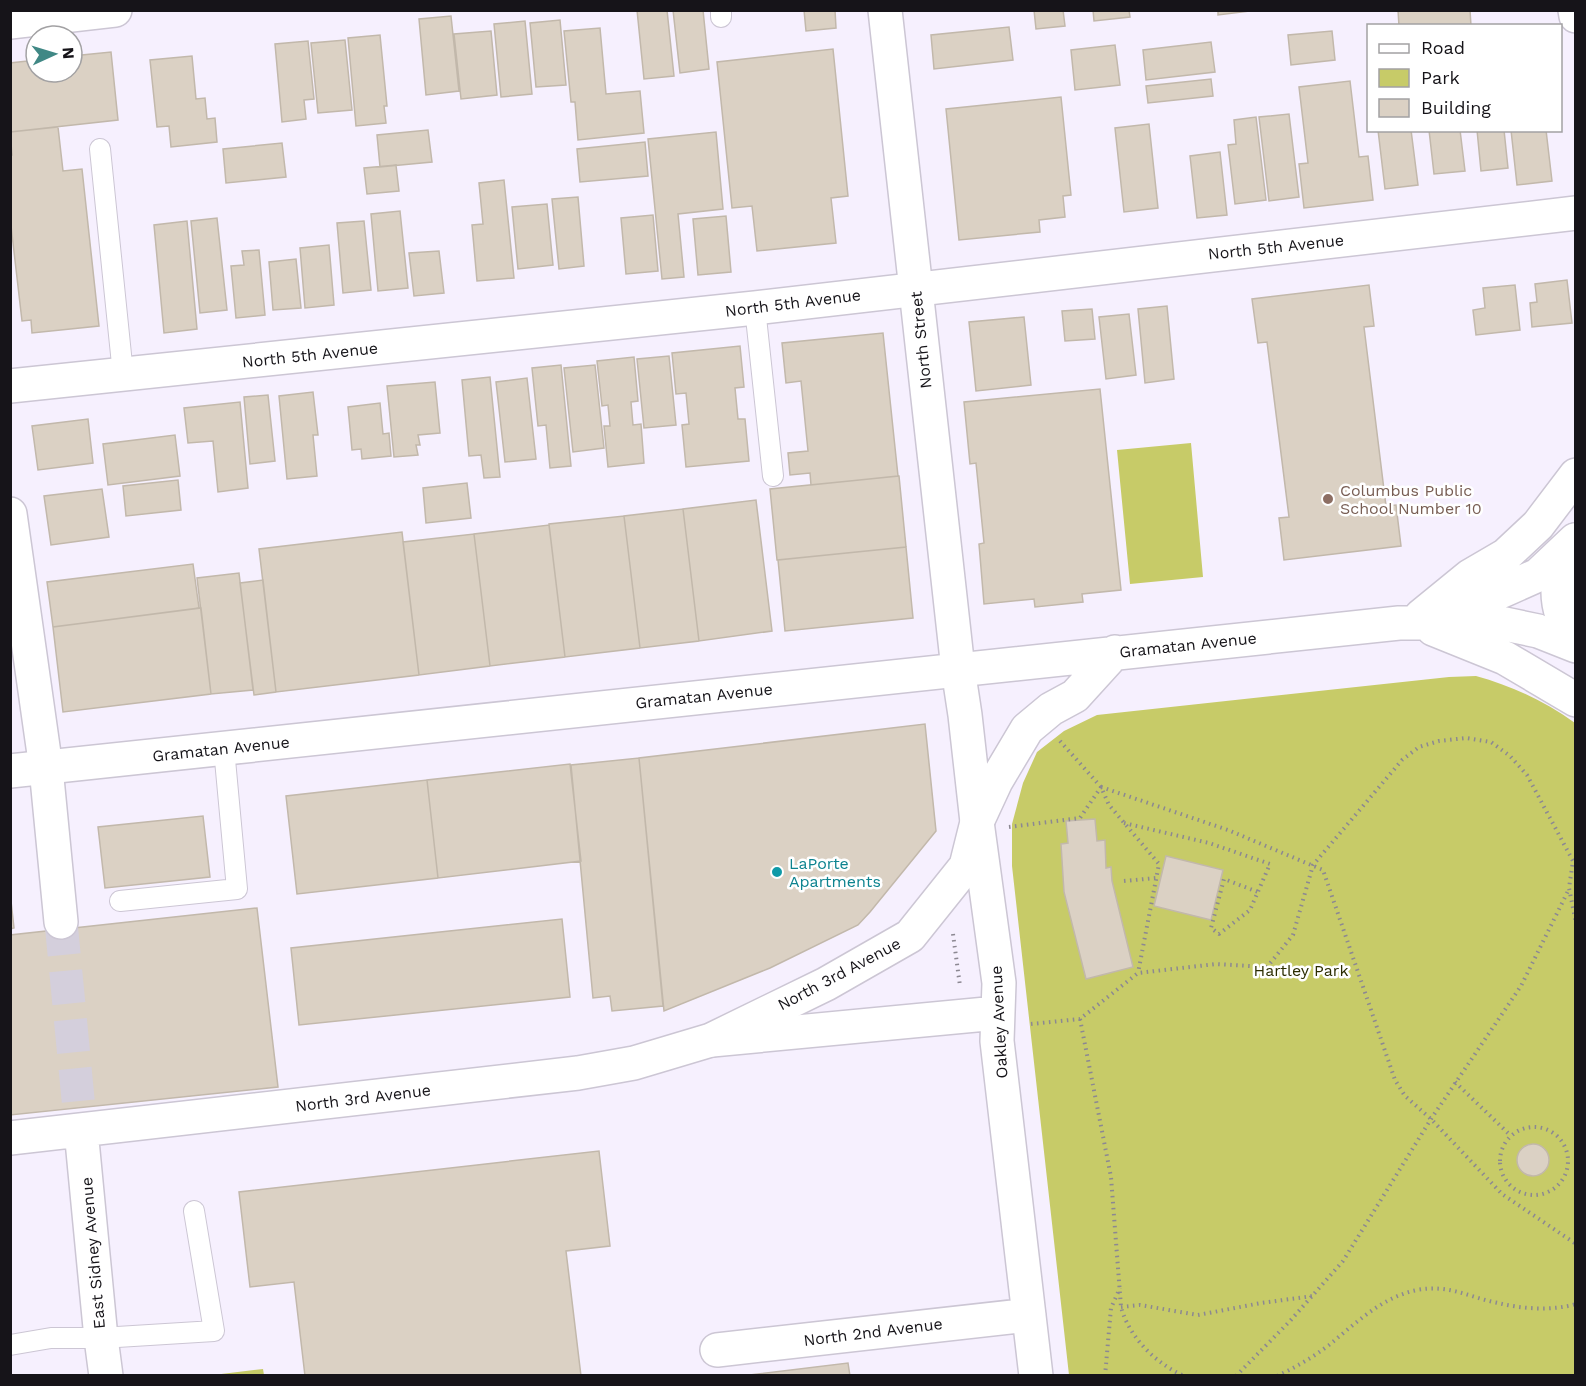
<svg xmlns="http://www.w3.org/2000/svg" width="1586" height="1386" font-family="'Work Sans',sans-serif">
	<rect width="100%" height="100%" fill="#f6f0fe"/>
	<path fill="#c7cb68" d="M1191,443L1203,577L1130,584L1117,450Z
		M1476,676C1512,686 1545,701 1575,723V1375H1069L1012,866V824L1023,783L1037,752L1064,731L1097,715L1449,677Z
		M263,1369L264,1375H213Z"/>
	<path fill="#dbd1c4" stroke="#c2b8ab" stroke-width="1.5" d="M637,10H667L674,76L644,79Z
		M673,10H703L709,69L680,73Z
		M804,10H835L836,28L806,31Z
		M1034,10H1063L1065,26L1036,29Z
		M1093,10H1129L1130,17L1094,21Z
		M1218,10H1258L1218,15Z
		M1398,10H1470L1471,26H1399Z
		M451,16L459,91L426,95L419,19Z
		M560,20L566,85L536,87L530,23Z
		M525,21L532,94L501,97L494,24Z
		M1009,27L1013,60L934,69L931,35Z
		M600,28L606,94L640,91L644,133L578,140L575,102H571L564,31Z
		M491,31L497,95L461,99L454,34Z
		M1332,31L1335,60L1291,65L1288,35Z
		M380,35L387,106H384L386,123L356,126L348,38Z
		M345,40L352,110L318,113L311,43Z
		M308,41L314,99L304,100L306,119L282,122L275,44Z
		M1211,42L1215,72L1146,80L1143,50Z
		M1115,45L1120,85L1075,90L1071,50Z
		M833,49L848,196L831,198L836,243L757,251L752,206L732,208L717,62Z
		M111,52L118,120L10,132V63L36,60V72H72V56Z
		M192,56L196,99L205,98L207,119L215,118L217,142L171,147L169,126L157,127L150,60Z
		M1211,79L1213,96L1148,103L1146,86Z
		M1350,81L1359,157L1368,156L1373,200L1304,208L1299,164L1308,163L1299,87Z
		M1061,97L1071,195L1063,196L1065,217L1039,220L1040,232L959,240L946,109Z
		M1289,114L1299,197L1269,201L1259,117Z
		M1256,117L1266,200L1235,204L1228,145L1236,144L1234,120Z
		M1149,124L1158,208L1124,212L1115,128Z
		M58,127L63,171L82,169L99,326L32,333L31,320L22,321L10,217V155H12L10,132Z
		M428,130L432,162L380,167L377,135Z
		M1378,130H1411L1418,185L1385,189Z
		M1429,130H1460L1465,171L1434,174Z
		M1477,130H1504L1508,168L1481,171Z
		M1511,130H1546L1552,181L1517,185Z
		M716,132L723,209L678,214L684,277L662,279L648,139Z
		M645,142L648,176L580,182L577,149Z
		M282,143L286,177L226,183L223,149Z
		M1220,152L1227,215L1197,218L1190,156Z
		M396,165L399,191L367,194L364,168Z
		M504,180L514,278L477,281L472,225L483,224L479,183Z
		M578,197L584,266L559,269L552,199Z
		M547,204L553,265L518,269L512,207Z
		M400,211L408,288L378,291L371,214Z
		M653,215L658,271L626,274L621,218Z
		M726,216L731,272L698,275L693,219Z
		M217,218L227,310L200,313L191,221Z
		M187,221L197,329L164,333L154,225Z
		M364,221L371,290L343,293L337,223Z
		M329,245L334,305L305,308L300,248Z
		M259,250L265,315L236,318L231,266L244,265L242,251Z
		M439,251L444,293L414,296L409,253Z
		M296,259L301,308L273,310L269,262Z
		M1567,280L1572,323L1532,327L1530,303L1537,302L1535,284Z
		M1369,285L1374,326L1364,327L1386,506L1396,505L1401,546L1284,560L1279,518L1289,517L1267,342L1258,343L1252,299Z
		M1515,285L1520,330L1476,335L1473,310L1485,308L1483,288Z
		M1167,306L1174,379L1145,383L1138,309Z
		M1092,309L1095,339L1065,341L1062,311Z
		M1129,314L1136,375L1106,379L1099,317Z
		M1024,317L1031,385L976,391L969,322Z
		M883,333L898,476L811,485L810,473L790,475L788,453L808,451L801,381L786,383L782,343Z
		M740,346L744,387L735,388L738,419H745L749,461L686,467L682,425L689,424L686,393L676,394L672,353Z
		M669,356L676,425L644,428L637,359Z
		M634,357L638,401L631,402L633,425L641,424L644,463L608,467L604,426H610L608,405L602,406L597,361Z
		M561,365L571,466L550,468L546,425L538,426L532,368Z
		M595,365L604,448L573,452L564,368Z
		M490,377L500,477L484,478L481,455L469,456L462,380Z
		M527,378L536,459L505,462L496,382Z
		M435,382L440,433L418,435L420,445H416L418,455L394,457L387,386Z
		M1100,389L1121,590L1082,594L1083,602L1035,607L1034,599L984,604L979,544L984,543L976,463L970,464L964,402Z
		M313,392L318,435H313L317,476L287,479L279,396Z
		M268,395L275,461L250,464L244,397Z
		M240,402L248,488L218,492L213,441L188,443L184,408Z
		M380,403L383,434L389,433L391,456L362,459L361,449L352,450L348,407Z
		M88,419L93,463L38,470L32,426Z
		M175,435L180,476L108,485L103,444Z
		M899,476L906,547L777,560L770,489Z
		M178,480L181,510L126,516L123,486Z
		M467,483L471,518L426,523L423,488Z
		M102,489L109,537L51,545L44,496Z
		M756,500L772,631L699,641L683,509Z
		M683,509L699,641L640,648L624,516Z
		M624,516L640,648L565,657L549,524Z
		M549,525L565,657L490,666L474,534Z
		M402,532L419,675L276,692L259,549Z
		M474,534L490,666L419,675L403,542Z
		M906,547L913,618L785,631L778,560Z
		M193,564L199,608L53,627L47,582Z
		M239,573L253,690L211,694L197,578Z
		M263,580L276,692L254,695L240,583Z
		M201,608L211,694L63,712L53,627Z
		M925,724L936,831L870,912L858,925L770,968L664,1011L639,758Z
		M639,758L663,1006L612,1011L610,996L593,998L571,765Z
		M570,764L581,861L438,878L427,780Z
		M427,780L438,878L297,894L286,796Z
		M203,816L210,877L105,888L98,827Z
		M1095,819L1097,841L1105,840L1106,868L1111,867L1112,881L1133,967L1086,979L1064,892L1061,844L1068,843L1066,821Z
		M1166,856L1223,870L1211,920L1154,906Z
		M10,892L14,928L10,929Z
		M257,908L278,1087L10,1115V935Z
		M562,919L570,997L299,1025L291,948Z
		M1517 1160a16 16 0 1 1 32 0a16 16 0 1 1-32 0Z
		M599,1151L610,1246L566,1251L581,1376H305L294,1282L250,1287L239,1192Z
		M848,1363L850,1376H741Z"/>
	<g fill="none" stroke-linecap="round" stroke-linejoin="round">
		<path stroke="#d4cfdc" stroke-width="33" stroke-dasharray="33 16" stroke-linecap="butt" d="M61,922L81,1130"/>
		<defs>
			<path id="service" d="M721,10V17
				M100,149L123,374
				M755,308L773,476
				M120,901L237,889L224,749
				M10,1345L51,1338H101L214,1331L194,1211"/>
			<path id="minor" d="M10,22L115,10
				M10,386L755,308L1576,213
				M977,822L999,983L997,1041L1036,1376
				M712,1040L997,1013
				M717,1350L1029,1315"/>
			<path id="tertiary" d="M10,514L46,768L61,922
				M81,1130L101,1338L106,1376
				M10,1138L578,1073L634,1063L711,1040L826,984L910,936L966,866L977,822L965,715L958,669L885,10"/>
			<path id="secondary" d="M1435,612L1491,596L1538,575L1575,540
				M1421,616L1470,576L1506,555L1538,525L1576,475
				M1433,629L1505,658L1576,700
				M10,771L1399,623H1500L1538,631L1576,646
				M977,822L996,781L1027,729L1051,709L1075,696L1115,652"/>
			<path id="primary" d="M1575,10L1576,16
				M1576,540C1552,577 1552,607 1576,644"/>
		</defs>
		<use href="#service" stroke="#ccc6d4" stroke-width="22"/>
		<use href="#minor" stroke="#ccc6d4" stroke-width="36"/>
		<use href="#tertiary" stroke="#ccc6d4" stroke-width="36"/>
		<use href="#secondary" stroke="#ccc6d4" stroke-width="36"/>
		<use href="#primary" stroke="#ccc6d4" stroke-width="36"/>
		<path stroke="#8c8892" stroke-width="4" stroke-dasharray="1.5 4.5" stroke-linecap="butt" d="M1060,741L1101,787L1109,805L1159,864L1138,973
			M1101,787L1228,830L1323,870L1395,1080L1405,1096L1431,1119L1502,1194L1576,1244
			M1124,823L1209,843L1270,864L1250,910L1219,934L1211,928L1224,879L1258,892
			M1009,827L1080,818L1101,787
			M1124,881L1156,878
			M953,934L960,986
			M1080,1019L1111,1177L1121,1307C1129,1337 1155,1363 1184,1376
			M1031,1024L1080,1019L1138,973L1216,964L1267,967L1293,935L1313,865L1402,760L1419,747L1439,741L1466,738L1491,742L1510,756L1527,775L1573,861L1569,888L1576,923
			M1455,1082L1510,1135
			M1500 1161a34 34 0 1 1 68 0a34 34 0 1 1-68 0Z
			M1121,1307L1140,1305L1198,1315L1261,1303L1313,1296
			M1105,1376L1111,1308L1120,1288
			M1236,1376L1290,1321L1343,1261L1431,1119L1521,986L1569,889
			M1277,1376C1296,1367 1312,1358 1329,1345C1356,1323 1382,1297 1417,1290C1449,1284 1468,1297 1498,1303C1522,1309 1552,1311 1576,1304"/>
		<use href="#service" stroke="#fff" stroke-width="20"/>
		<use href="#minor" stroke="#fff" stroke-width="33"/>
		<use href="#tertiary" stroke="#fff" stroke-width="33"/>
		<use href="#secondary" stroke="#fff" stroke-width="33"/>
		<use href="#primary" stroke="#fff" stroke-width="33"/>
	</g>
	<circle fill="#8d6e63" stroke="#fff" stroke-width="2" cx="1328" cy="499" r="6"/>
	<circle fill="#0f9aa8" stroke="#fff" stroke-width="2" cx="777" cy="872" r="6"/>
	<g text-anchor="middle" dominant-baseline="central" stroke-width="5" stroke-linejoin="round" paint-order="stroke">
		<g font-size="16" fill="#161419" stroke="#fff">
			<text transform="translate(1276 247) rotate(-6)">North 5th Avenue</text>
			<text transform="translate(793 303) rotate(-7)">North 5th Avenue</text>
			<text transform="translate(921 340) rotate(-96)">North Street</text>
			<text transform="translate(310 355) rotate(-6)">North 5th Avenue</text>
			<text transform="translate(1188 645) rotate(-6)">Gramatan Avenue</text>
			<text transform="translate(704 696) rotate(-6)">Gramatan Avenue</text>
			<text transform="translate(221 749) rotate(-6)">Gramatan Avenue</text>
			<text transform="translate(839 974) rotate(-28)">North 3rd Avenue</text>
			<text transform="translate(999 1022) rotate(-93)">Oakley Avenue</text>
			<text transform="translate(363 1098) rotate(-7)">North 3rd Avenue</text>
			<text transform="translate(93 1253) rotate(-95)">East Sidney Avenue</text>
			<text transform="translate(873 1332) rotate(-7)">North 2nd Avenue</text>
		</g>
		<g font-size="16" fill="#785e54" stroke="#fff" text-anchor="start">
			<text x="1340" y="490">Columbus Public<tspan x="1340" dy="18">School Number 10</tspan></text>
		</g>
		<g font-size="16" fill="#0d838f" stroke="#fff" text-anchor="start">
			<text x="789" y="863">LaPorte<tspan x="789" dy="18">Apartments</tspan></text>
		</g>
		<g font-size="16" fill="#2b2c00" stroke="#fff">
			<text x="1301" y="970">Hartley Park</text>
		</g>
	</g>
	<rect width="1586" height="1386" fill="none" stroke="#161419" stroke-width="24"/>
	<rect x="1367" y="24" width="195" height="108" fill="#ffffff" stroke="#a2a1a3" stroke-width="1.5"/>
	<rect x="1379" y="44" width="30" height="9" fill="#ffffff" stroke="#a2a1a3" stroke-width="1.5"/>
	<text x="1421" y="54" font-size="18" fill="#161419">Road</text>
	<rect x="1379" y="69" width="30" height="18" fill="#c7cb68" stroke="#a2a1a3" stroke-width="1.5"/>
	<text x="1421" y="84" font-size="18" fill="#161419">Park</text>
	<rect x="1379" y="99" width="30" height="18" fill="#dbd1c4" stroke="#a2a1a3" stroke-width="1.5"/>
	<text x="1421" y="114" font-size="18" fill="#161419">Building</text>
	<g transform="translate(54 54) rotate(86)"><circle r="28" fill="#ffffff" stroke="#a2a1a3" stroke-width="1.5"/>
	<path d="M0-4.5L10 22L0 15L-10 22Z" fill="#408885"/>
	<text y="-9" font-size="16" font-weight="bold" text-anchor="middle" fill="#161419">N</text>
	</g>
</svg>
